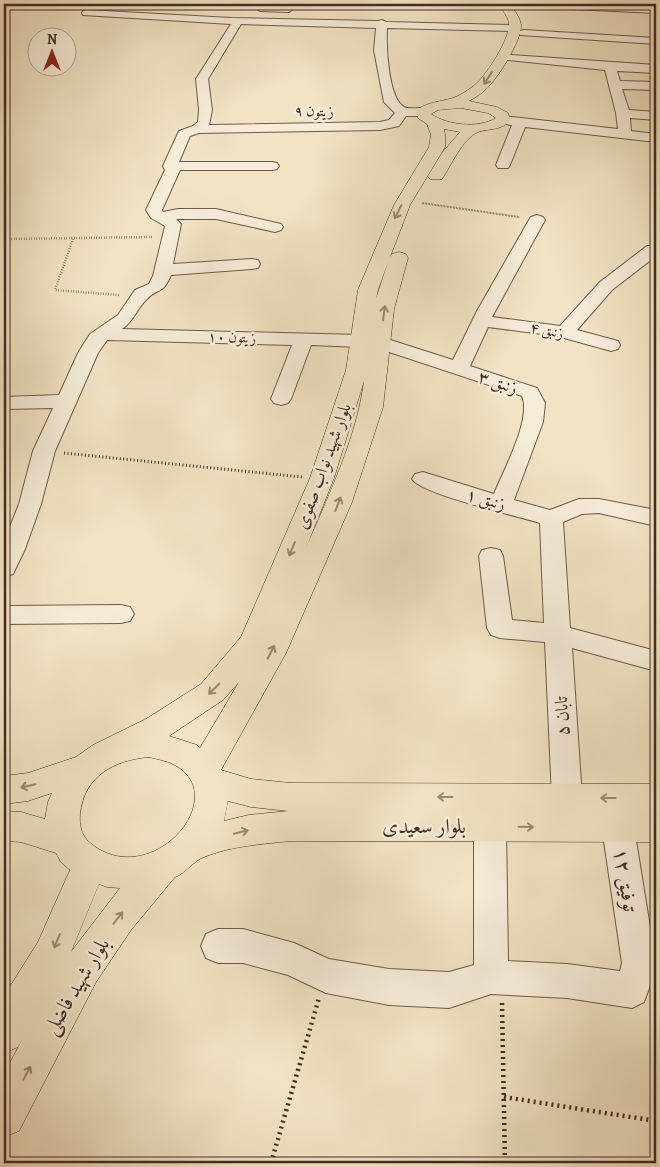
<svg xmlns="http://www.w3.org/2000/svg" width="660" height="1167" font-family="Alegreya,Amiri,serif">
	<rect width="100%" height="100%" fill="#f1e3c4"/>
	<filter id="stains"><feTurbulence type="fractalNoise" baseFrequency=".004" numOctaves="4"/><feColorMatrix values="0 0 0 0 .2 0 0 0 0 .09 0 0 0 0 .02 0 0 0 .5 -.17"/></filter>
	<radialGradient id="worn" r=".72"><stop offset=".6" stop-color="#630" stop-opacity="0"/><stop offset="1" stop-color="#630" stop-opacity=".3"/></radialGradient>
	<g fill="none" stroke-linecap="round" stroke-linejoin="round">
		<defs>
			<path id="minor" d="M287,4H321L322,5L317,8H295L289,12L260,11L255,8L260,5L285,6Z
				M367,4H465L457,9L372,7Z
				M489,4H509L511,6L506,9L490,6Z
				M525,4H590L656,7V13L530,7Z
				M87,10L231,18L378,21L382,20L386,22L514,25L519,28L514,31L387,28C386,45 388,98 404,107C412,111 423,104 430,112L423,116H406L399,126L380,130L199,133L190,136L179,162H272L277,163L279,166L277,169L272,170H180L162,210L163,212L178,209H216L281,224L283,227L281,230L275,232L216,219H176L181,224L173,264L252,259L258,260L260,264L258,268L252,269L171,275C162,296 158,287 147,299C137,308 134,321 122,329L360,335L367,337L369,341L367,345L360,347L311,345L291,399L288,403L281,405L274,403L271,399L292,345L107,340L98,353L55,451L41,504L25,549L13,574L4,577V542L19,504L33,451L53,408L4,409V397L59,395L78,353L90,334L118,315L135,290L149,284L153,276L165,226L151,218L146,210L165,170L163,166L179,131L193,126L198,122L199,110L196,79L231,24L83,15L82,13L83,11ZM241,24L376,28L374,50L384,102L395,113L389,120L380,122L209,125L212,110L208,79Z
				M524,30L656,38V44L520,35L519,33L520,31Z
				M511,55L656,65V73L617,71L620,81L656,82V90L622,89L629,110L656,112V120L630,118L631,131L656,134V142L525,127L510,165L508,168H498L496,165L512,125L498,123L496,120L498,117L503,116L618,129L616,113L605,70L507,60L505,58L507,56Z
				M537,215L543,217L545,220L492,317L560,326L600,282L647,246H656V256L612,290L577,330L618,341L620,345L618,349L611,351L557,336L488,327L470,366L537,388L545,403L543,422L514,500L550,510L579,499H599L656,510V526L599,513L582,514L563,522L570,628L656,651V671L572,648L582,798L578,807L567,811L556,807L552,798L545,642L500,638L491,635L487,628L479,556L482,550L491,548L500,550L503,556L512,620L544,623L540,523C517,516 421,494 412,479L415,474L423,472L494,494C503,471 532,419 522,396L374,347L372,343L374,339L381,337L453,360L477,311L529,220L531,217Z
				M121,605L130,607L134,614L130,621L121,623L4,624V606Z
				M490,812L501,816L506,826L508,961L567,964L620,971L622,963L602,828L607,818L618,814L629,818L634,828L653,946H656V980H652L644,1002L632,1008L567,998L491,994L449,1008L389,1005L326,993L288,975L243,963H218L206,958L201,946L206,934L218,929H243L294,943L329,959L389,969L449,972L474,965V826L479,816Z"/>
			<path id="major" d="M498,4H510C514,10 520,17 521,25C522,40 497,80 485,90C480,95 474,98 469,101L497,107L508,113L510,120C502,131 489,128 478,132C462,139 451,166 442,179H430L428,176L442,153L460,132L444,129L445,135V147L410,205L390,257L392,254L399,252L406,254L408,258L394,309L383,407L352,502L286,653L221,770L251,779L291,783L656,784V842L291,841C262,844 231,846 204,857C193,861 186,873 175,877L131,930L96,982L19,1131L4,1137V1074L22,1040L18,1047L4,1053V996L38,942L70,870L61,862L56,853L21,842L4,841V811L21,812L45,819L48,802L52,793L28,801L4,804V776L28,773L76,757L93,745L146,719L201,684L241,637L310,478L346,370L358,290L394,205L429,147L431,135L427,124L418,118L416,112C424,101 446,102 458,96C465,92 472,88 478,82C488,72 509,40 509,25C509,17 502,10 498,4ZM461,108L488,113L496,118C478,129 447,125 431,114L438,110ZM388,262L376,299L378,290ZM364,381C357,437 328,497 306,548L334,478ZM239,682L200,748L197,745L169,736L223,700ZM149,757C157,759 168,761 175,765C234,798 149,894 89,842C81,835 79,824 80,814C84,776 114,760 149,757ZM228,801L251,807L288,811L249,815L224,821ZM99,884L107,887L120,888L71,952Z"/>
		</defs>
		<use href="#minor" stroke="#705a4a" stroke-width="2"/>
		<use href="#major" stroke="#452c22" stroke-width="1"/>
		<path stroke="#452c22" stroke-width="2" stroke-dasharray="0.5 1" stroke-linecap="butt" d="M422,203L519,217"/>
		<path stroke="#452c22" stroke-width="2.5" stroke-dasharray="0.5 2" stroke-linecap="butt" d="M4,239L152,237
			M73,239L55,290L119,295"/>
		<path stroke="#452c22" stroke-width="3" stroke-dasharray="1 2.5" stroke-linecap="butt" d="M64,453L302,477"/>
		<path stroke="#452c22" stroke-width="4.5" stroke-dasharray="2 4" stroke-linecap="butt" d="M502,1003L505,1163
			M504,1097L656,1121
			M271,1163L319,998"/>
		<use href="#minor" fill="#f6edd9" fill-rule="evenodd"/>
		<use href="#major" fill="#f1e3c4" fill-rule="evenodd"/>
	</g>
	<defs><path id="oneway-shaft" d="M-6 0H5M1.5-3L5.5 0L1.5 3" fill="none" stroke-width="1.6" stroke-linecap="round" stroke-linejoin="round" transform="scale(1.25)"/></defs>
	<g stroke="#9b8873">
		<use href="#oneway-shaft" transform="translate(488 78) rotate(123)"/>
		<use href="#oneway-shaft" transform="translate(398 212) rotate(116)"/>
		<use href="#oneway-shaft" transform="translate(384 313) rotate(-83)"/>
		<use href="#oneway-shaft" transform="translate(338 504) rotate(-69)"/>
		<use href="#oneway-shaft" transform="translate(292 549) rotate(113)"/>
		<use href="#oneway-shaft" transform="translate(271 652) rotate(-63)"/>
		<use href="#oneway-shaft" transform="translate(214 689) rotate(136)"/>
		<use href="#oneway-shaft" transform="translate(28 786) rotate(167)"/>
		<use href="#oneway-shaft" transform="translate(445 797) rotate(-180)"/>
		<use href="#oneway-shaft" transform="translate(608 798) rotate(-180)"/>
		<use href="#oneway-shaft" transform="translate(526 827) rotate(1)"/>
		<use href="#oneway-shaft" transform="translate(241 832) rotate(-14)"/>
		<use href="#oneway-shaft" transform="translate(118 918) rotate(-52)"/>
		<use href="#oneway-shaft" transform="translate(57 941) rotate(113)"/>
		<use href="#oneway-shaft" transform="translate(27 1073) rotate(-62)"/>
	</g>
	<g text-anchor="middle" dominant-baseline="central" stroke-width="5" stroke-linejoin="round" paint-order="stroke">
		<g font-size="15" fill="#452c22" stroke="#f6edd9">
			<text x="314" y="111">زیتون ۹</text>
			<text transform="translate(547 330) rotate(11)">زنبق ۴</text>
			<text transform="translate(232 337) rotate(2)">زیتون ۱۰</text>
		</g>
		<g font-size="18" fill="#452c22" stroke="#f6edd9">
			<text transform="translate(498 382) rotate(18)">زنبق ۳</text>
			<text transform="translate(323 466) rotate(-70)">بلوار شهید نواب صفوی</text>
			<text transform="translate(486 499) rotate(16)">زنبق ۱</text>
			<text transform="translate(562 716) rotate(-93)">تابان ۵</text>
		</g>
		<g font-size="21" fill="#452c22" stroke="#f6edd9">
			<text x="424" y="826">بلوار سعیدی</text>
			<text transform="translate(626 880) rotate(81)">توفیق ۱۲</text>
			<text transform="translate(76 986) rotate(-59)">بلوار شهید فاضلی</text>
		</g>
	</g>
	<rect width="660" height="1167" fill="none" stroke="#f1e3c4" stroke-width="20"/>
	<rect x="5" y="5" width="650" height="1157" fill="none" stroke="#452c22" stroke-width="2.5"/>
	<rect x="10" y="10" width="640" height="1147" fill="none" stroke="#452c22"/>
	<g transform="translate(52 52)"><circle r="24" fill="#f6edd9" stroke="#afa090"/>
	<path d="M0-4L9 19L0 12L-9 19Z" fill="#8f2418"/>
	<text y="-8" font-size="14" font-weight="bold" text-anchor="middle" fill="#452c22">N</text>
	</g>
	<rect width="100%" height="100%" filter="url(#stains)"/>
	<rect width="100%" height="100%" fill="url(#worn)"/>
</svg>
